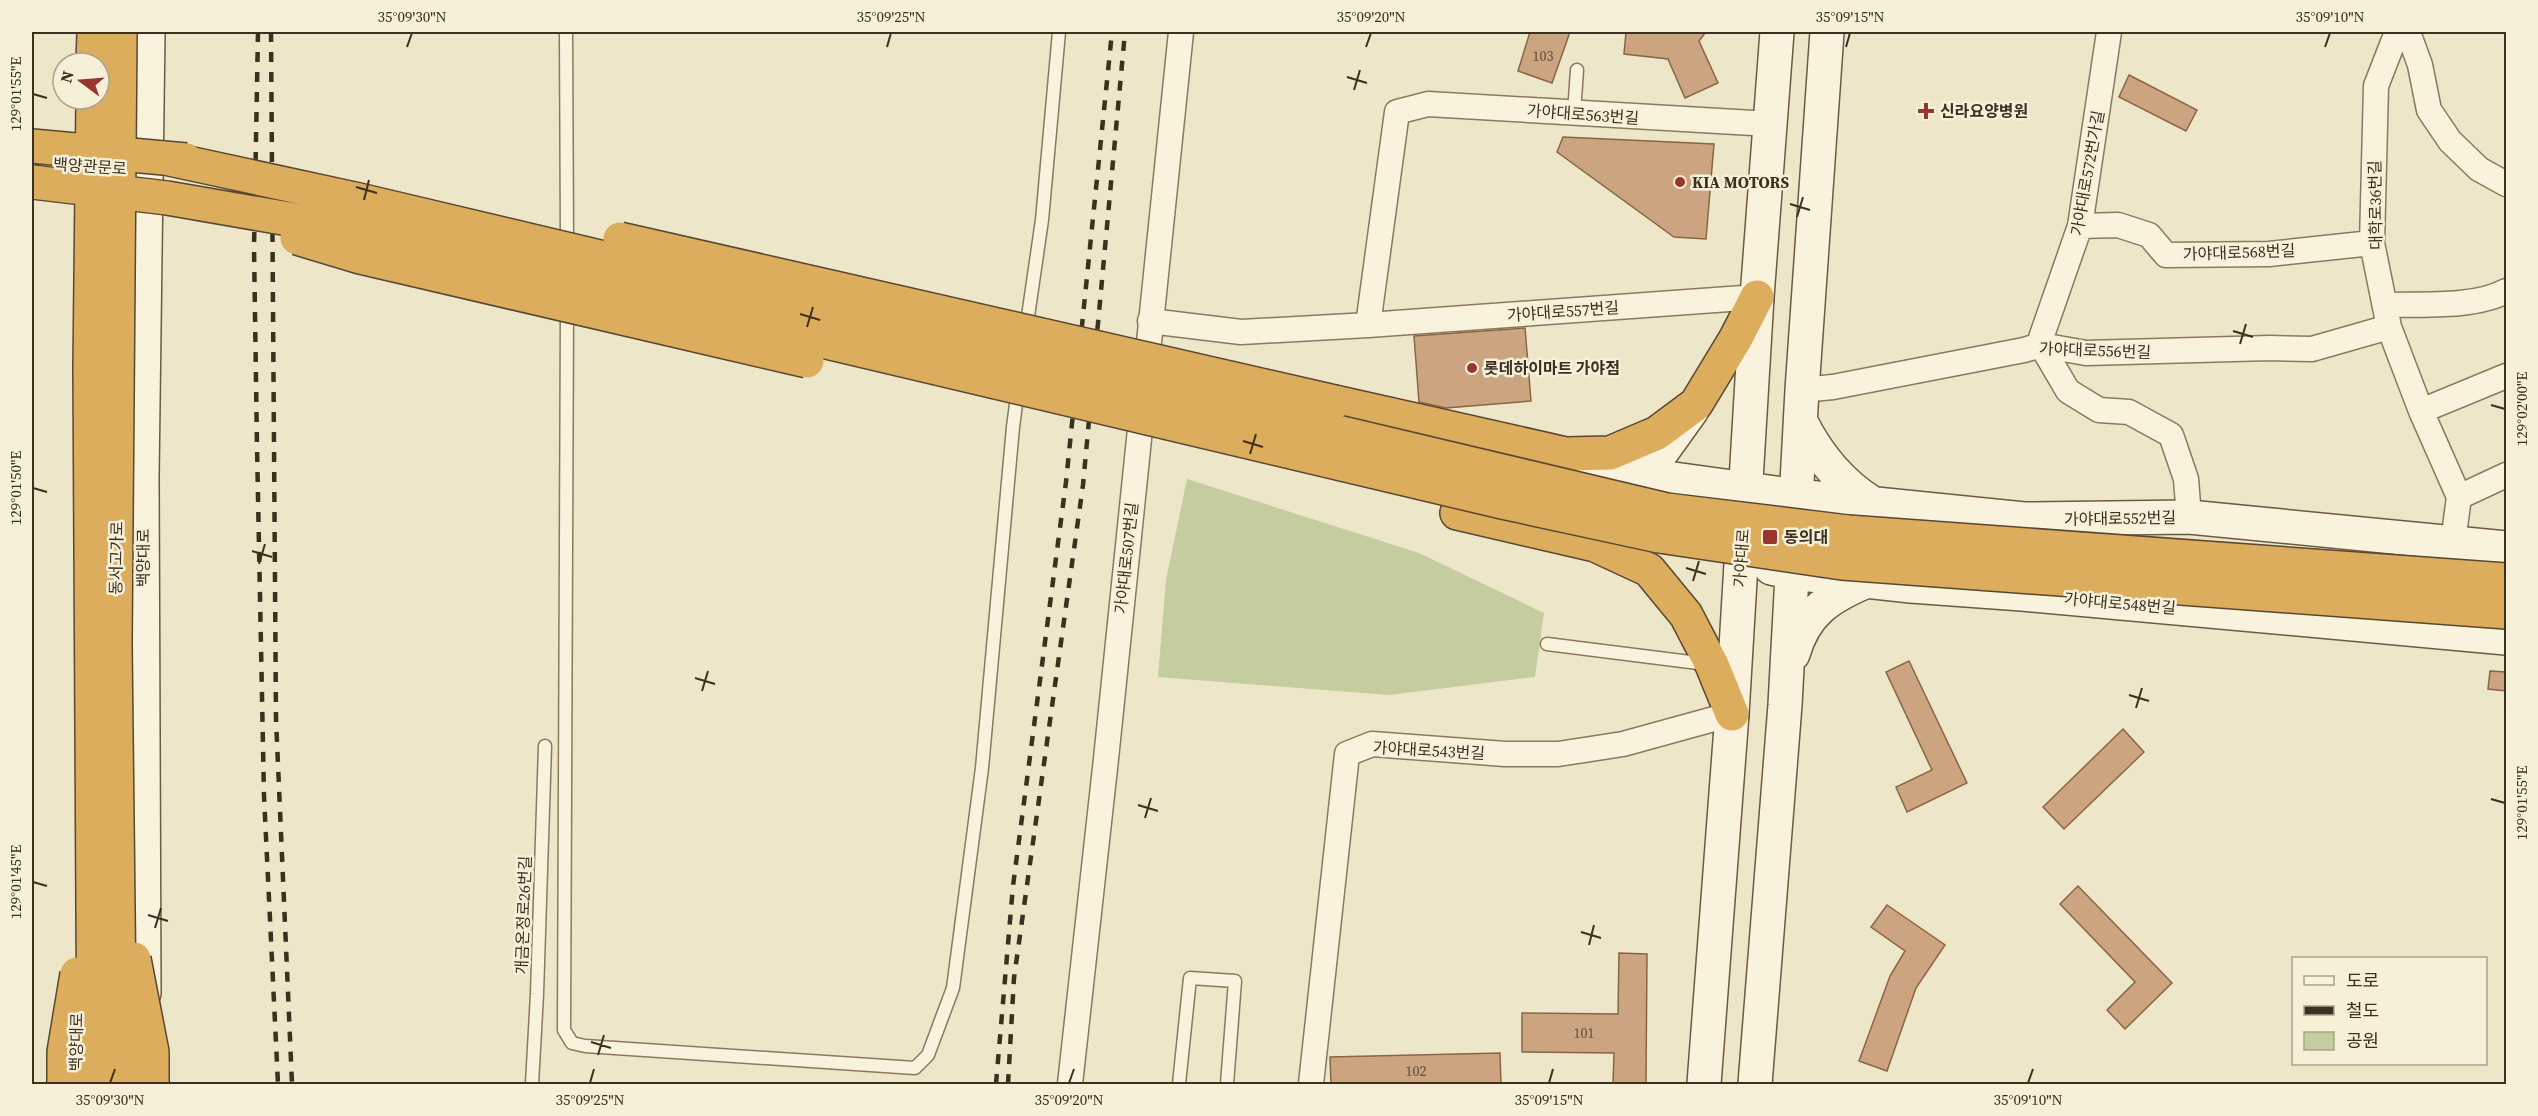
<svg xmlns="http://www.w3.org/2000/svg" width="2538" height="1116" font-family="'Source Serif 4','Noto Sans KR',serif">
	<rect width="100%" height="100%" fill="#eee6c9"/>
	<path fill="#c4cd9d" d="M1187,479L1419,553L1544,613L1535,677L1389,695L1158,677L1166,580Z"/>
	<path fill="#cca580" stroke="#8a6544" stroke-width="1.5" d="M1530,32H1570L1552,83L1518,71Z
		M1626,32H1706L1699,41L1718,83L1685,98L1668,59L1624,54Z
		M2129,75L2197,110L2186,131L2119,97Z
		M1563,137L1714,144L1706,239L1674,237L1557,152Z
		M1525,328L1531,401L1446,408L1419,402L1414,336Z
		M1909,661L1967,783L1907,812L1896,787L1932,770L1886,672Z
		M2490,671L2506,672V691L2488,689Z
		M2123,729L2144,752L2064,829L2043,807Z
		M2078,886L2172,983L2125,1029L2107,1010L2135,982L2060,904Z
		M1887,905L1945,945L1916,988L1887,1071L1859,1061L1890,976L1905,951L1871,927Z
		M1619,953L1647,954L1646,1084H1613L1614,1053L1522,1052V1013L1618,1014Z
		M1500,1053L1501,1084H1331L1330,1057Z"/>
	<g fill="none" stroke-linecap="round" stroke-linejoin="round">
		<defs>
			<path id="lane" d="M566,32L567,246
				M1574,113L1577,70
				M567,306L564,1030L572,1043L585,1046L915,1068L928,1055L953,988L982,768L1013,427L1018,389
				M1026,330L1042,220L1059,32
				M1547,644L1706,664
				M532,1084L537,994L545,746
				M1179,1084L1190,978L1235,981L1227,1084"/>
			<path id="street" d="M2109,32L2080,226L2041,338V345L2068,391L2099,410L2129,412L2171,435L2186,479L2189,517
				M2397,32L2376,86L2372,243L2389,327L2421,411L2459,497L2453,542
				M2408,32L2420,65L2429,110L2450,141L2479,169L2506,184
				M2080,226L2118,225L2149,235L2166,255L2269,254L2372,243
				M2385,305C2421,304 2475,308 2506,291
				M1150,321L1241,332L1368,325L1757,297
				M1368,325L1397,112L1428,104L1770,124
				M1802,390L1833,387L2024,350L2041,345L2086,353L2270,348L2312,349L2389,327
				M2421,411L2506,376
				M2459,497L2506,475
				M1070,1084L1106,759L1181,32
				M1311,1084L1347,754L1372,744L1505,754H1558L1623,744L1732,714"/>
			<path id="secondary" d="M1801,422C1818,456 1840,483 1872,503
				M1623,472L1797,496L2024,519L2189,517L2506,548
				M1548,476H1585L1623,472L1662,452L1692,410
				M1771,568L1792,573L1911,586L2022,594L2506,638
				M1793,654C1805,612 1829,597 1867,581
				M144,993L142,477L148,32
				M1704,1084L1732,714L1757,297L1777,32
				M1755,1084L1785,705L1802,390L1827,32"/>
			<path id="highway" d="M1335,402L1566,454L1610,453L1657,433L1696,404L1736,338L1757,297
				M1457,513L1595,545L1649,570L1686,615L1712,665L1732,714"/>
		</defs>
		<use href="#lane" stroke="#8b795e" stroke-width="15"/>
		<use href="#street" stroke="#8b795e" stroke-width="27"/>
		<use href="#secondary" stroke="#6d5a41" stroke-width="36"/>
		<use href="#highway" stroke="#594732" stroke-width="36"/>
		<use href="#lane" stroke="#f9f3dd" stroke-width="12"/>
		<use href="#street" stroke="#f9f3dd" stroke-width="24"/>
		<use href="#secondary" stroke="#f9f3dd" stroke-width="33"/>
		<use href="#highway" stroke="#dbad5d" stroke-width="33"/>
		<path stroke="#3c3021" stroke-width="4.5" stroke-dasharray="10 10" stroke-linecap="butt" d="M258,32L254,247L257,446L264,796L278,1084
			M271,32L276,719L292,1084
			M996,1084L1013,886L1066,482L1112,32
			M1008,1084L1014,978L1083,485L1125,32"/>
		<defs>
			<path id="highway-bridge" d="M120,32L115,643L120,1084
				M93,63L94,32
				M93,99L90,369L94,1084
				M32,146L186,160
				M165,158L359,200L1667,510L1848,532L2506,580
				M32,182L167,198L358,231L1502,502L1659,536L1842,563L2506,612
				M297,238L360,257L807,361
				M620,239L1335,402
				M134,959L152,1052V1084
				M64,1084V1052L77,974"/>
		</defs>
		<use href="#highway-bridge" stroke="#594732" stroke-width="36" stroke-linecap="butt"/>
		<use href="#highway-bridge" stroke="#dbad5d" stroke-width="33"/>
	</g>
	<path fill="none" stroke="#3c3021" stroke-width="2" d="M407,47L412,33M887,47L891,33M1366,47L1371,33M1846,47L1850,33M2325,47L2330,33M1347,77L1367,83M1354,90L1360,70M33,94L47,98M356,187L377,193M364,200L369,180M1790,204L1810,210M1797,217L1803,197M800,314L820,320M807,327L813,307M2233,331L2253,337M2240,344L2246,324M2491,405L2505,409M1243,441L1263,447M1250,454L1256,434M33,488L47,492M252,551L272,557M259,564L265,544M1686,568L1706,574M1693,581L1699,561M695,678L715,684M702,691L708,671M2129,695L2149,701M2136,708L2142,688M2491,799L2505,803M1138,805L1158,811M1145,818L1151,798M33,882L47,886M148,915L168,921M155,928L161,908M1581,932L1601,938M1589,945L1594,925M591,1042L611,1048M598,1055L604,1035M110,1083L115,1069M590,1083L594,1069M1069,1083L1074,1069M1549,1083L1553,1069M2028,1083L2033,1069"/>
	<g fill="#99352e" stroke="#f6f0d9" stroke-width="2">
		<path d="M1923 102h6v6h6v6h-6v6h-6v-6h-6v-6h6z"/>
		<circle cx="1680" cy="182" r="6"/>
		<circle cx="1472" cy="368" r="6"/>
		<rect x="1762" y="529" width="16" height="16" rx="3"/>
	</g>
	<g text-anchor="middle" dominant-baseline="central" stroke-width="5" stroke-linejoin="round" paint-order="stroke">
		<g font-size="14" fill="#604d39">
			<text x="1543" y="56">103</text>
			<text x="1584" y="1033">101</text>
			<text x="1416" y="1071">102</text>
		</g>
		<g font-size="16" font-weight="bold" fill="#3c3021" stroke="#f6f0d9" text-anchor="start">
			<text x="1940" y="111">신라요양병원</text>
			<text x="1692" y="182">KIA MOTORS</text>
			<text x="1484" y="368">롯데하이마트 가야점</text>
			<text x="1784" y="537">동의대</text>
		</g>
		<g font-size="16" fill="#3c3021" stroke="#f6f0d9">
			<text transform="translate(1583 114) rotate(4)">가야대로563번길</text>
			<text transform="translate(90 166) rotate(4)">백양관문로</text>
			<text transform="translate(2087 173) rotate(-80)">가야대로572번가길</text>
			<text transform="translate(2375 205) rotate(-91)">대학로36번길</text>
			<text transform="translate(2239 252) rotate(-2)">가야대로568번길</text>
			<text transform="translate(1563 311) rotate(-4)">가야대로557번길</text>
			<text transform="translate(2095 350) rotate(2)">가야대로556번길</text>
			<text transform="translate(2120 518) rotate(-1)">가야대로552번길</text>
			<text transform="translate(116 558) rotate(-89)">동서고가로</text>
			<text transform="translate(143 558) rotate(-90)">백양대로</text>
			<text transform="translate(1126 558) rotate(-84)">가야대로507번길</text>
			<text transform="translate(1741 558) rotate(-86)">가야대로</text>
			<text transform="translate(2120 603) rotate(5)">가야대로548번길</text>
			<text transform="translate(1429 750) rotate(3)">가야대로543번길</text>
			<text transform="translate(523 915) rotate(-88)">개금온정로26번길</text>
			<text transform="translate(76 1042) rotate(-89)">백양대로</text>
		</g>
	</g>
	<rect width="2538" height="1116" fill="none" stroke="#f6f0d9" stroke-width="66"/>
	<rect x="2292" y="957" width="195" height="108" fill="#f6f0d9" stroke="#aca38f" stroke-width="1.5"/>
	<rect x="2304" y="976" width="30" height="9" fill="#f9f3dd" stroke="#aca38f" stroke-width="1.5"/>
	<text x="2346" y="987" font-size="18" fill="#3c3021">도로</text>
	<rect x="2304" y="1006" width="30" height="9" fill="#3c3021" stroke="#aca38f" stroke-width="1.5"/>
	<text x="2346" y="1017" font-size="18" fill="#3c3021">철도</text>
	<rect x="2304" y="1032" width="30" height="18" fill="#c4cd9d" stroke="#aca38f" stroke-width="1.5"/>
	<text x="2346" y="1047" font-size="18" fill="#3c3021">공원</text>
	<g transform="translate(81 81) rotate(286)"><circle r="28" fill="#f6f0d9" stroke="#aca38f" stroke-width="1.5"/>
	<path d="M0-4.5L10 22L0 15L-10 22Z" fill="#99352e"/>
	<text y="-9" font-size="16" font-weight="bold" text-anchor="middle" fill="#3c3021">N</text>
	</g>
	<rect x="33" y="33" width="2472" height="1050" fill="none" stroke="#3c3021" stroke-width="2"/>
	<g font-size="15" text-anchor="middle" fill="#3c3021">
		<text x="412" y="22">35°09'30"N</text>
		<text x="891" y="22">35°09'25"N</text>
		<text x="1371" y="22">35°09'20"N</text>
		<text x="1850" y="22">35°09'15"N</text>
		<text x="2330" y="22">35°09'10"N</text>
		<text transform="translate(16 94) rotate(-90)" y="5">129°01'55"E</text>
		<text transform="translate(2522 409) rotate(-90)" y="5">129°02'00"E</text>
		<text transform="translate(16 488) rotate(-90)" y="5">129°01'50"E</text>
		<text transform="translate(2522 803) rotate(-90)" y="5">129°01'55"E</text>
		<text transform="translate(16 882) rotate(-90)" y="5">129°01'45"E</text>
		<text x="110" y="1105">35°09'30"N</text>
		<text x="590" y="1105">35°09'25"N</text>
		<text x="1069" y="1105">35°09'20"N</text>
		<text x="1549" y="1105">35°09'15"N</text>
		<text x="2028" y="1105">35°09'10"N</text>
	</g>
</svg>
